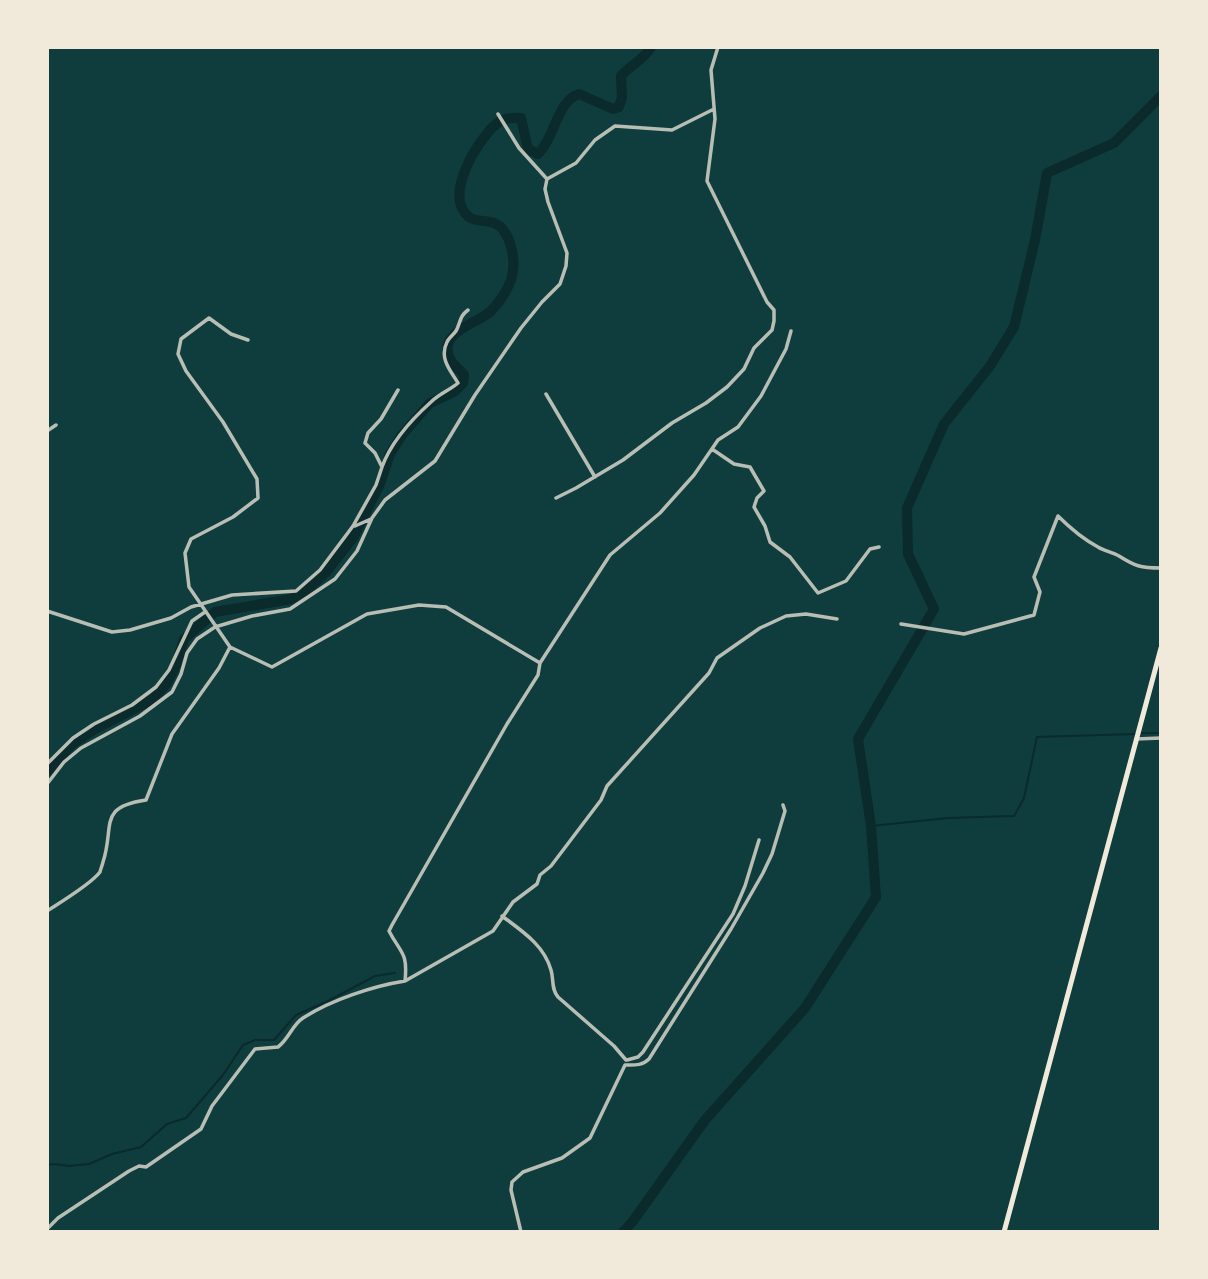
<svg xmlns="http://www.w3.org/2000/svg" width="1208" height="1279" font-family="'IBM Plex Sans',sans-serif">
	<rect width="100%" height="100%" fill="#0f3d3e"/>
	<g fill="none" stroke-linecap="round" stroke-linejoin="round">
		<path stroke="#0a2a2b" stroke-width="2" d="M1141,733H1161
			M871,826L948,818L1014,816L1024,798L1037,737L1135,734
			M47,1165L55,1164L69,1166L89,1164L112,1154L141,1147L167,1124L186,1118L223,1075L243,1045L255,1040H274L296,1015L328,1001L375,976L395,973"/>
		<path stroke="#0a2a2b" stroke-width="10" d="M47,772L72,744L95,729L153,699L167,683L176,665L184,639L215,612L291,599L307,590L327,571L353,538L380,484L390,454L402,435L430,403L454,392L463,383L464,375C460,370 453,365 450,359C437,332 477,324 491,311C501,301 512,284 513,270C515,255 509,228 494,223C486,220 475,222 469,217C445,198 472,152 486,135C495,122 506,116 521,118L528,149L538,154C556,136 556,102 579,94L613,109L619,107L622,97L621,76C630,65 644,60 651,47
			M623,1232L633,1221L705,1120L805,1008L876,897L871,826L858,739L934,609L908,554L907,508L944,424L990,366L1014,327L1035,240L1047,173L1114,143L1161,96"/>
		<path stroke="#b8beb3" stroke-width="3.5" d="M498,114L519,148L547,179
			M248,340L231,334L209,318L181,339L178,354L186,371L223,422L257,479L258,498L233,517L191,539L185,553L189,587L230,647L272,667L367,614L419,605L446,607L540,663
			M546,394L595,477
			M47,431L56,425
			M712,449L734,464L750,467L764,491L757,498L754,507L765,526L770,542L790,557L818,593L846,581L870,549L879,547
			M382,467C391,442 411,420 431,402C439,394 450,390 458,383C450,370 439,358 447,342C449,337 455,334 457,329C461,320 460,316 468,310
			M556,498L576,488L623,460L672,423L706,403L727,387L744,369L754,348L772,330L774,321V310L767,302L707,181L715,119L711,70L718,47
			M355,526L371,519
			M47,611L112,632L130,630L171,618L191,607L232,595L296,591L320,570L353,526L376,485L382,467L375,453L365,443L368,433L381,419L398,390
			M901,624L964,634L1034,615L1040,592L1034,577L1058,516C1070,528 1083,539 1098,547C1104,551 1112,552 1119,556C1135,566 1140,568 1161,568
			M1136,739L1161,738
			M47,764L73,738L94,724L132,705L156,687L169,670L192,621L205,612
			M47,784L64,762L81,748L140,716L172,692L181,674L187,653L197,639L215,627L252,616L290,609L335,579L357,551L372,518L385,500L435,461L475,395L521,328L542,302L560,284L566,266L567,253L548,202L545,189L547,179L576,163L595,140L615,126L672,130L714,109
			M47,911C61,902 91,884 100,872C100,871 103,863 103,862C115,826 97,807 146,800L172,734L219,668L230,647
			M502,916C522,931 544,945 551,970C554,980 551,989 558,997L614,1046L626,1060
			M405,981L493,931L513,902L537,884L540,875L551,866L601,800L607,786L709,673L717,658L760,628L786,616L806,614L837,619
			M627,1060L638,1057L643,1052L733,914L745,886L759,840
			M47,1229L58,1218L129,1171L139,1166L146,1167L201,1129L212,1106L255,1049L278,1047C289,1039 292,1025 303,1018C331,1000 373,986 405,981C408,952 401,954 389,931L392,925L507,724L538,675L540,663L610,555L660,513L694,475L718,440L738,427L761,396L786,349L791,331
			M521,1232L511,1190L512,1182L523,1172L562,1158L590,1138L625,1065C634,1065 642,1066 649,1059L731,929L763,873L772,854L785,811L783,805"/>
		<path stroke="#f1e9da" stroke-width="5" d="M1004,1232L1161,648"/>
	</g>
	<rect width="1208" height="1279" fill="none" stroke="#f1e9da" stroke-width="98"/>
</svg>
